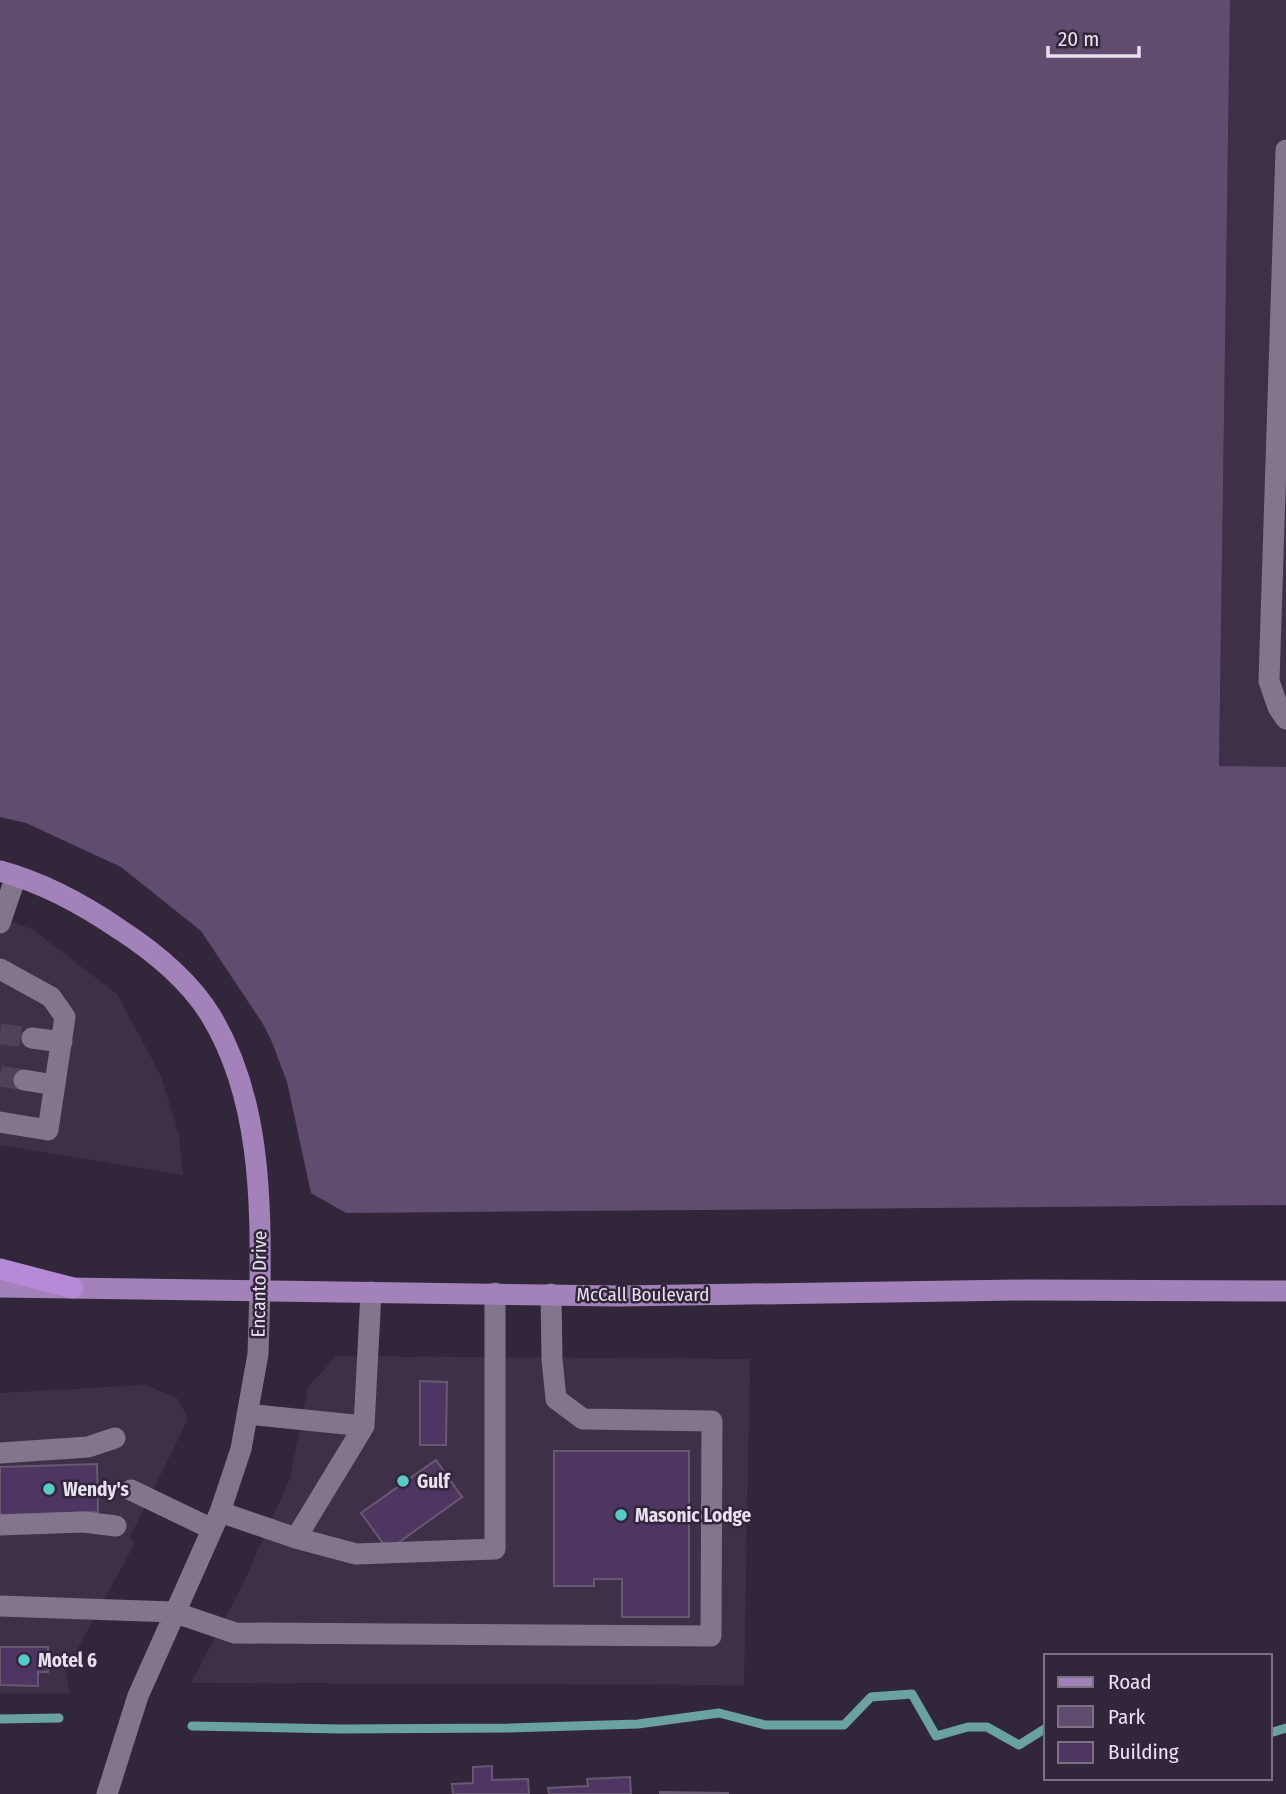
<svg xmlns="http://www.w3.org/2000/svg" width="1286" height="1794" font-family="'Fira Sans Condensed',sans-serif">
	<rect width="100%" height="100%" fill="#32263b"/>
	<path fill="#3e3049" d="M1230,0H1286V767H1219Z
		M0,918L32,929L117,994L161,1076L179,1135L183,1175L0,1145Z
		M336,1356L750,1359L744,1685L191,1683L242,1586L290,1478L308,1387Z
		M147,1385L178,1399L188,1419L130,1537L135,1543L66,1670L70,1693H0V1393Z"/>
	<path fill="#604c6e" d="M0,0H1230L1219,766L1286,767V1205L346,1213L311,1193L287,1082L272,1042L263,1024L201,931L121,867L26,823L0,817Z"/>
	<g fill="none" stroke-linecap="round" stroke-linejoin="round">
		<path stroke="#6aa1a1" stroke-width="9" d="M0,1719L59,1718
			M192,1726L339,1729L509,1728L638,1724L719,1713L765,1725H844L871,1697L912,1694L936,1736L968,1727H987L1019,1745L1046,1728
			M1270,1733L1286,1728"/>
	</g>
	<path fill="#4f3562" stroke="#665970" stroke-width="2" d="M420,1381L447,1382L446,1445H420Z
		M554,1451H689V1617H622V1579H594V1586H554Z
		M436,1460L462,1497L388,1550L361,1513Z
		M97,1464L98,1512L0,1515V1467Z
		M0,1647H48V1672H38V1686L0,1685Z
		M492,1766V1780L528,1779L529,1794H453L452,1784L473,1783V1767Z
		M630,1777L631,1794H549L548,1788L588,1786L587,1779Z
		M660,1792L729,1793L660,1794Z"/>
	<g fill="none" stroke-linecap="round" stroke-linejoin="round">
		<path stroke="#4d4256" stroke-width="21" stroke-dasharray="21 10" stroke-linecap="butt" d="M0,1034L32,1038
			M0,1076L24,1080"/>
		<path stroke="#83758d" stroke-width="21" d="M1286,150L1269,681L1278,707L1286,719
			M0,923L16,876
			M0,969L51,997L65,1017L48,1130L0,1122
			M32,1038L62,1042
			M24,1080L55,1085
			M247,1414L364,1426
			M0,1453L88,1447L115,1438
			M131,1490L212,1529
			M220,1512L296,1538L356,1554L495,1549V1293
			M0,1525L83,1522L116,1526
			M296,1538L364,1426L371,1292
			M0,1606L173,1612L235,1633L711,1636L712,1421L583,1419L556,1399L552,1359L551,1294
			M107,1794L138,1696L220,1512L241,1449L258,1354L260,1289"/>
		<path stroke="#a282b9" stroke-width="21" d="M0,871C44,883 81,903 119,929C153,951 189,980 211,1016C260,1097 261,1198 260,1289
			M0,1287L619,1296L1025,1290L1286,1291"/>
		<path stroke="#b68ad6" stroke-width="21" d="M0,1269L73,1288"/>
	</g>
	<g fill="#55cdc6" stroke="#32263b" stroke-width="2.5">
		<circle cx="403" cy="1481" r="7"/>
		<circle cx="49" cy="1489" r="7"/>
		<circle cx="621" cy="1515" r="7"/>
		<circle cx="24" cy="1660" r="7"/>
	</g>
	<g text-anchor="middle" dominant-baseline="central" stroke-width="5" stroke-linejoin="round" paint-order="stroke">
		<g font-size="19" fill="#e9e1ef" stroke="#32263b">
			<text transform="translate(259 1284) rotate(-89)">Encanto Drive</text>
			<text x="643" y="1294">McCall Boulevard</text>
		</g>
		<g font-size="19" font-weight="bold" fill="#e9e1ef" stroke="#32263b" text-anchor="start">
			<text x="417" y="1481">Gulf</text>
			<text x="63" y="1489">Wendy's</text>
			<text x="635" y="1515">Masonic Lodge</text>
			<text x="38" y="1660">Motel 6</text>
		</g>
	</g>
	<rect x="1044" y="1654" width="228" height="126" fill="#32263b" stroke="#7b7183" stroke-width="2"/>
	<rect x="1058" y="1677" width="35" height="10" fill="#a282b9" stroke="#7b7183" stroke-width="2"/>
	<text x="1108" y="1689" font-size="21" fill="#e9e1ef">Road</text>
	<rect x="1058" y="1706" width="35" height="21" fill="#604c6e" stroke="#7b7183" stroke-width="2"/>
	<text x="1108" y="1724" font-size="21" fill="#e9e1ef">Park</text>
	<rect x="1058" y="1742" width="35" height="21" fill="#4f3562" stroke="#7b7183" stroke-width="2"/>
	<text x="1108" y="1759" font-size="21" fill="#e9e1ef">Building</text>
	<path d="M1048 46v10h91v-10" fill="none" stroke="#e9e1ef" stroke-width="3.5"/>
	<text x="1058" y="46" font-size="21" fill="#e9e1ef" stroke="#32263b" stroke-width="5" paint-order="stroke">20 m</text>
</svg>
